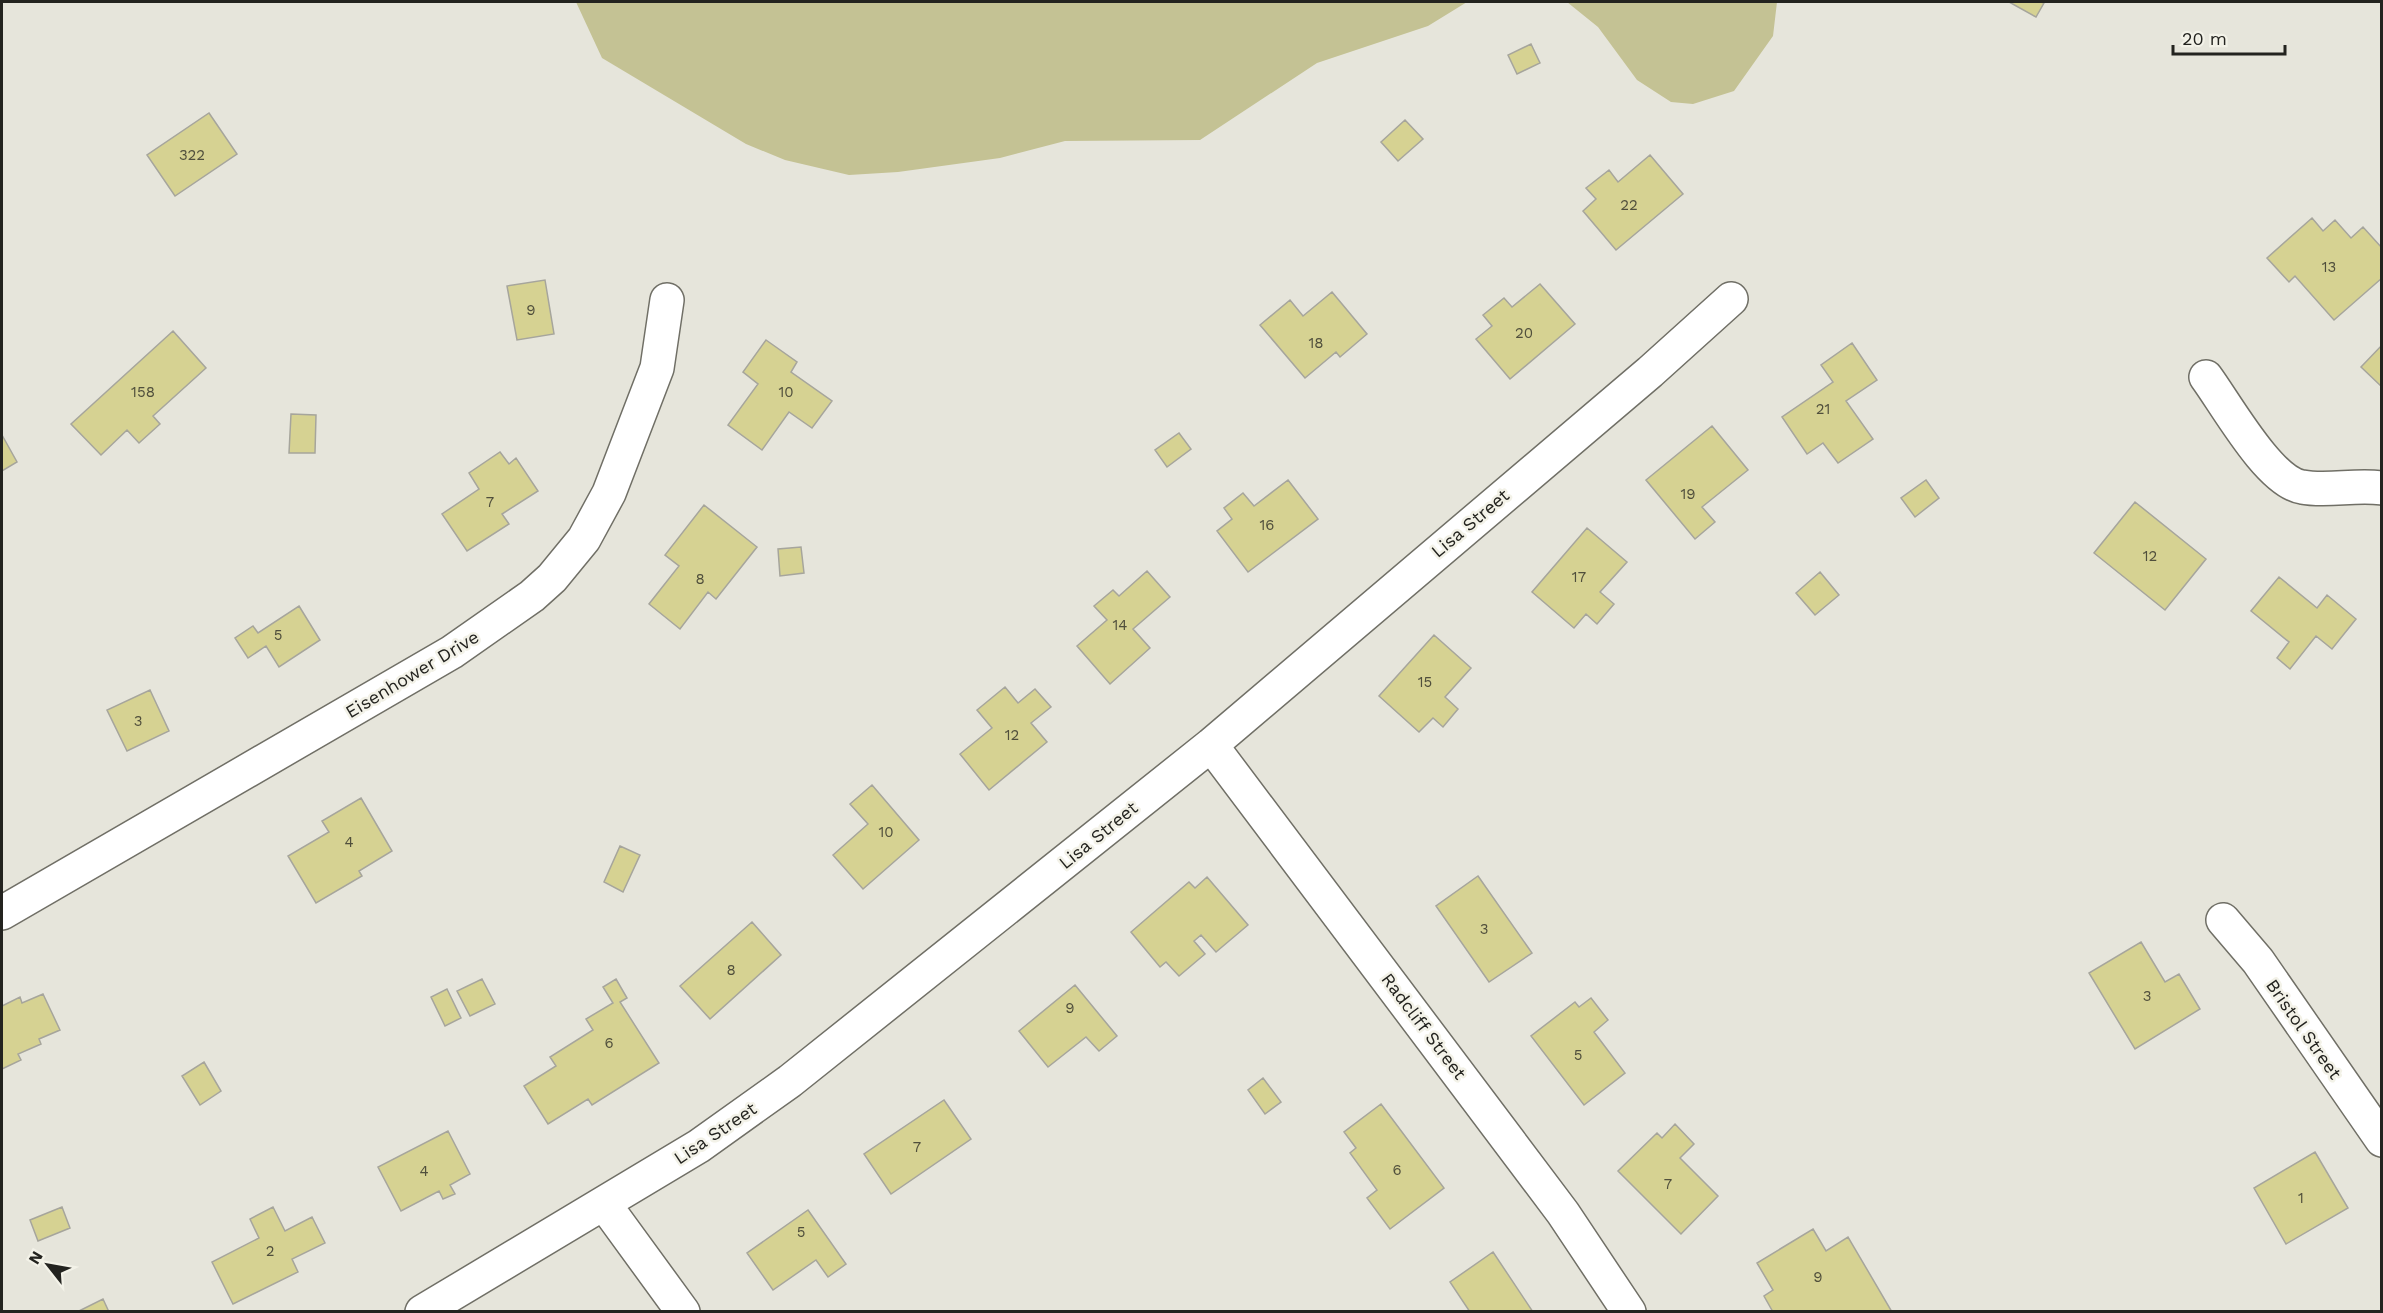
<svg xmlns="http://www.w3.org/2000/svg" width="2383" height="1313" font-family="'Work Sans',sans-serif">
	<rect width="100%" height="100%" fill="#e6e5db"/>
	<path fill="#c4c294" d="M576,2H1467L1428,26L1317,63L1200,140L1065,141L1000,158L898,172L849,175L785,160L746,144L602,58Z
		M1567,2H1777L1773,36L1734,91L1693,104L1671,102L1637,80L1598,27Z"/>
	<path fill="#d6d292" stroke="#a6a59c" stroke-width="1.5" d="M2009,2H2041L2044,3L2036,17Z
		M1531,44L1540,63L1517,74L1508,55Z
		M209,113L237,154L175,196L147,155Z
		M1405,120L1423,139L1398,161L1381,142Z
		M1650,155L1683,194L1616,250L1583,211L1596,199L1586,188L1609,170L1618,182Z
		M2312,218L2323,231L2335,220L2351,238L2363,227L2382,248V278L2334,320L2295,276L2289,282L2267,258Z
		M545,280L554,334L517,340L507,286Z
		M1540,284L1575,324L1510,379L1476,339L1492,326L1483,315L1504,298L1512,307Z
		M1332,292L1367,334L1340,357L1336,352L1305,378L1260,325L1290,300L1303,316Z
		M173,331L206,368L153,416L160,424L139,443L127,430L101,455L71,424Z
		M766,340L797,362L791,372L832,401L812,428L789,412L762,450L728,425L758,384L743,372Z
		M1852,343L1877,380L1846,401L1873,439L1838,463L1823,443L1807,454L1782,417L1833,382L1821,365Z
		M2382,345V387L2361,367Z
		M291,414L316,415L315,453H289Z
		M1712,426L1748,470L1702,507L1715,522L1695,539L1646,480Z
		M1179,433L1191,449L1167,467L1155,450Z
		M2,435L17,462L2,471Z
		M500,452L509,464L516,458L538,491L502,514L509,524L467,551L442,514L479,489L469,473Z
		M1288,480L1318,519L1248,572L1217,531L1232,519L1224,508L1243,493L1254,506Z
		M1926,480L1939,498L1915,517L1901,498Z
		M2135,502L2206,559L2165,610L2094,553Z
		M704,505L757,547L716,599L708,592L680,629L649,604L679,566L665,555Z
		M1587,528L1627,562L1600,592L1614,604L1597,624L1586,614L1574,628L1532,592Z
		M801,547L804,573L780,576L778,549Z
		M1147,571L1170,597L1133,629L1150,648L1110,684L1077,646L1107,620L1094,606L1113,590L1119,596Z
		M1820,572L1839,595L1815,615L1796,593Z
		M2279,577L2317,608L2327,595L2356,619L2332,649L2316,636L2290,669L2277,658L2289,642L2251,611Z
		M299,606L320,640L279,667L266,646L248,658L235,638L253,626L258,633Z
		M1434,635L1471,668L1445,697L1458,709L1443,727L1433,718L1419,732L1379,696Z
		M1005,687L1018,703L1035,689L1051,707L1031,723L1047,742L989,790L960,754L992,728L977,710Z
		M150,690L169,731L127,751L107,710Z
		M872,785L919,840L863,889L833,855L868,824L850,804Z
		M361,798L392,851L359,871L362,876L316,903L288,856L329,832L322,821Z
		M620,846L640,855L623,892L604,882Z
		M1478,876L1532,953L1489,982L1436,906Z
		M1207,877L1248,925L1216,952L1201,935L1194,941L1205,954L1179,976L1166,962L1160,967L1131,932L1189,882L1195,888Z
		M752,922L781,955L710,1019L680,986Z
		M2141,942L2165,982L2179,974L2200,1009L2135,1049L2089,973Z
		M482,979L495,1004L470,1016L457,991Z
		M616,979L627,998L620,1002L659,1063L592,1105L588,1099L548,1124L524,1086L556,1066L550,1057L593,1030L586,1019L613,1003L603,987Z
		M1075,985L1117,1036L1099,1051L1086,1037L1048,1067L1019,1031Z
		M447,989L461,1018L445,1026L431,997Z
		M43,994L60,1030L39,1039L41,1044L18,1054L21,1060L2,1069V1006L20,997L22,1003Z
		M1591,998L1608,1020L1594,1032L1625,1073L1584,1105L1531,1036L1575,1002L1579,1007Z
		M204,1062L221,1091L200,1105L182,1076Z
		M1263,1078L1281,1102L1265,1114L1248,1090Z
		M944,1100L971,1139L891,1194L864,1154Z
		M1381,1104L1444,1188L1390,1229L1367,1198L1377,1190L1350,1153L1356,1148L1344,1132Z
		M1675,1124L1694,1144L1680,1158L1718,1196L1681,1234L1618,1171L1657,1133L1662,1138Z
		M448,1131L470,1174L450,1185L455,1194L443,1199L439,1191L401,1211L378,1167Z
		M2315,1152L2348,1208L2286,1244L2254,1188Z
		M62,1207L70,1228L38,1241L30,1220Z
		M273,1207L285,1231L312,1217L325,1243L292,1259L298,1272L233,1304L212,1262L259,1238L250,1219Z
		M808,1210L846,1264L828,1277L816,1260L773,1290L747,1253Z
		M1813,1229L1826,1251L1848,1237L1892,1312H1773L1764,1296L1773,1290L1757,1263Z
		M1493,1252L1533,1312H1470L1450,1282Z
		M103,1299L109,1312H77Z"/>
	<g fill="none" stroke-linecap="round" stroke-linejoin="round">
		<defs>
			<path id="minor" d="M2206,377C2226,404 2269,482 2302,487C2328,492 2355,484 2382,488
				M1211,745L1563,1213L1629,1312
				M2,913L452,652L532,596L552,578L584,539L609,493L657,368L667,300
				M2223,920L2258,961L2382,1140
				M605,1205L683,1312
				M422,1312L699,1146L790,1081L1211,745L1650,372L1731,299"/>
		</defs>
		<use href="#minor" stroke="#706f66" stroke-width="36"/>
		<use href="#minor" stroke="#fff" stroke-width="33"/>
	</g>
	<g text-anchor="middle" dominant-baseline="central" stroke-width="5" stroke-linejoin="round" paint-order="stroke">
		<g font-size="15" fill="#504f3c">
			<text x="192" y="155">322</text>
			<text x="1629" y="205">22</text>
			<text x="2329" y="267">13</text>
			<text x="531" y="310">9</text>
			<text x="1524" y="333">20</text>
			<text x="1316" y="343">18</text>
			<text x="143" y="392">158</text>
			<text x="786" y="392">10</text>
			<text x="1823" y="409">21</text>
			<text x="1688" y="494">19</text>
			<text x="490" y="502">7</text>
			<text x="1267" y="525">16</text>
			<text x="2150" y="556">12</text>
			<text x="1579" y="577">17</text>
			<text x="700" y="579">8</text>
			<text x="1120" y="625">14</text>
			<text x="278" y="635">5</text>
			<text x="1425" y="682">15</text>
			<text x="138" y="721">3</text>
			<text x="1012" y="735">12</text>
			<text x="886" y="832">10</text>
			<text x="349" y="842">4</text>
			<text x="1484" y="929">3</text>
			<text x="731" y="970">8</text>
			<text x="2147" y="996">3</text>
			<text x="1070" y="1008">9</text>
			<text x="609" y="1043">6</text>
			<text x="1578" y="1055">5</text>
			<text x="917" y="1147">7</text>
			<text x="1397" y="1170">6</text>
			<text x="424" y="1171">4</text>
			<text x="1668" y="1184">7</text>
			<text x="2301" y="1198">1</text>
			<text x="801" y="1232">5</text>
			<text x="270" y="1251">2</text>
			<text x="1818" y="1277">9</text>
		</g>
		<g font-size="18" fill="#23231f" stroke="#f3f2e8">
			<text transform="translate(1470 523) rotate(-40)">Lisa Street</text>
			<text transform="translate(412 674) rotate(-31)">Eisenhower Drive</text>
			<text transform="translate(1098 835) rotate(-39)">Lisa Street</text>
			<text transform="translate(1424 1026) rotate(53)">Radcliff Street</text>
			<text transform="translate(2304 1029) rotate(55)">Bristol Street</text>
			<text transform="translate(715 1133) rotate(-34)">Lisa Street</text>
		</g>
	</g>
	<rect width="2383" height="1313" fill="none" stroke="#23231f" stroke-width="6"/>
	<g transform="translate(48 1265) rotate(301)" stroke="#f3f2e8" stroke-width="4.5" paint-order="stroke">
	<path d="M0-4.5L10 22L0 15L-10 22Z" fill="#23231f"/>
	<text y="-9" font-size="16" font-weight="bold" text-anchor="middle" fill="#23231f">N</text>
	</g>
	<path d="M2173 45v9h112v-9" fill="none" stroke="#23231f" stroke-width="3"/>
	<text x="2182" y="45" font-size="18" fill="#23231f" stroke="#f3f2e8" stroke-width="4.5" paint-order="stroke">20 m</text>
</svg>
